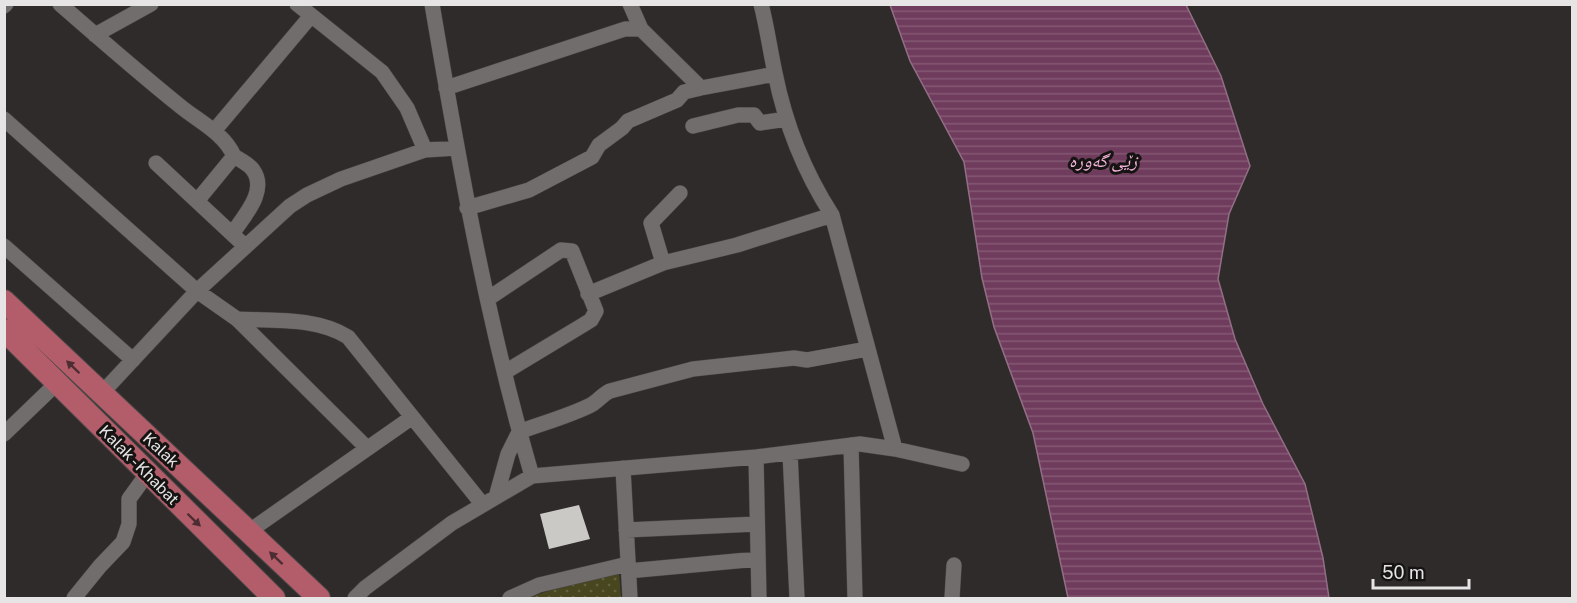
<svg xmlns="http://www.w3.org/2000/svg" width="1577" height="603" font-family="'Public Sans','Noto Naskh Arabic',sans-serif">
	<defs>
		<pattern id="green-dots" width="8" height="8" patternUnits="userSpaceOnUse" patternTransform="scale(1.5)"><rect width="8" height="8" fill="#47461f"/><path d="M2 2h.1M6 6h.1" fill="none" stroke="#62613f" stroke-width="1.8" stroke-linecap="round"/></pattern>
		<pattern id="water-rules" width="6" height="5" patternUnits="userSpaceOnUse" patternTransform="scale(1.5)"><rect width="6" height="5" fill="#703c5d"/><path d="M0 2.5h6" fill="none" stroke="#845874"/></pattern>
	</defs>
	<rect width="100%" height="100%" fill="#2e2b2a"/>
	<path fill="url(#green-dots)" d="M619,572L621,598H528L574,582Z"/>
	<path fill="url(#water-rules)" stroke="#936e86" stroke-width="1.5" d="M890,5H1186L1221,76L1250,166L1229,214L1218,279L1235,339L1263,404L1305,484L1323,558L1329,598H1068L1033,433L994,327L982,278L964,162L910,61Z"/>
	<path fill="#cbc9c6" d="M579,505L590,539L549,549L540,514Z"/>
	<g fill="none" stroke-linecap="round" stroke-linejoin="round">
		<defs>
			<path id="street" d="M60,4C100,39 139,73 180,106C198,121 224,133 234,156L197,201
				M297,4L382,72L407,108L425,150
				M630,4L641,29
				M761,4C767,27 770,50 775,73C785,123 805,173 832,215L895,449
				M4,6L6,4
				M95,35L151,4
				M446,88L625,29H641L701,88L775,74
				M4,119L197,291L237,319L367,448
				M693,126L738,115H754L760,123L787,119
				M214,131L310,17
				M156,163L245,246
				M467,208L529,190L592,157L599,145L622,128L628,121L677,100L684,92L701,88
				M232,234C244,216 268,191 253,170C249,164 240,160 234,156
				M4,246L133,360
				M663,263L651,223L680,193
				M588,294L663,263L737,245L832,215
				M489,298L561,250L572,251L596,311L591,320L583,325L505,372
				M237,319C274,321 316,317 348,337L483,505
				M101,394L197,291L290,206L307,195L341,179L425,150L457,148
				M4,434L57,383
				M851,445L855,598
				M790,453L797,598
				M756,457L759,598
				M623,468L630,598
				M532,476L756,457L860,444L895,449L962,464
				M496,497L508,454L519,432C543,423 569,416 591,405C598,401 603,394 610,391L693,369L794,358L807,360L867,349
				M626,530L757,524
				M248,532L411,418
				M628,571L758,559
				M74,598L100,566L123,542L129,524V499L147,474
				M355,598L365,588L452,523L532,476C487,322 459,163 432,4
				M510,598L539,585L628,564
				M952,598L954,565"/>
			<path id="primary" d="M4,301L319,598
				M4,330L274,598"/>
		</defs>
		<use href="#street" stroke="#484645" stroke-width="16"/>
		<use href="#primary" stroke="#484645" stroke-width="24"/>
		<use href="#street" stroke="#706d6c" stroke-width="15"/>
		<use href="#primary" stroke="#b35c6a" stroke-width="22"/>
	</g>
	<defs><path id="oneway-solid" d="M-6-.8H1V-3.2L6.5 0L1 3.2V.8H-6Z" transform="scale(1.5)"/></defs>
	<g fill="#4c2d31">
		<use href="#oneway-solid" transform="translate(73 367) rotate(-136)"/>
		<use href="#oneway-solid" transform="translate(194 520) rotate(44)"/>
		<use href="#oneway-solid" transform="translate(276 558) rotate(-137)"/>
	</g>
	<g text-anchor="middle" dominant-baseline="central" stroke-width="6" stroke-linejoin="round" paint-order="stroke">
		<g font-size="16" fill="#e6e4e4" stroke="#151413">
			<text transform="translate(161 450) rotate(43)">Kalak</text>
			<text transform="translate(139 465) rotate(45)">Kalak - Khabat</text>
		</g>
		<g font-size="18" font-style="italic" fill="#f8b5dc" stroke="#151413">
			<text x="1103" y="160">زێی گەورە</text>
		</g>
	</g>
	<rect width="1577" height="603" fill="none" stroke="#e6e4e4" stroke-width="12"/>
	<path d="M1373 579v9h96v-9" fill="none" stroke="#e6e4e4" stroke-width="3"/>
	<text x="1382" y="579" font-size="18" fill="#e6e4e4" stroke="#151413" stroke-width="4.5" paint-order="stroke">50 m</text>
</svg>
